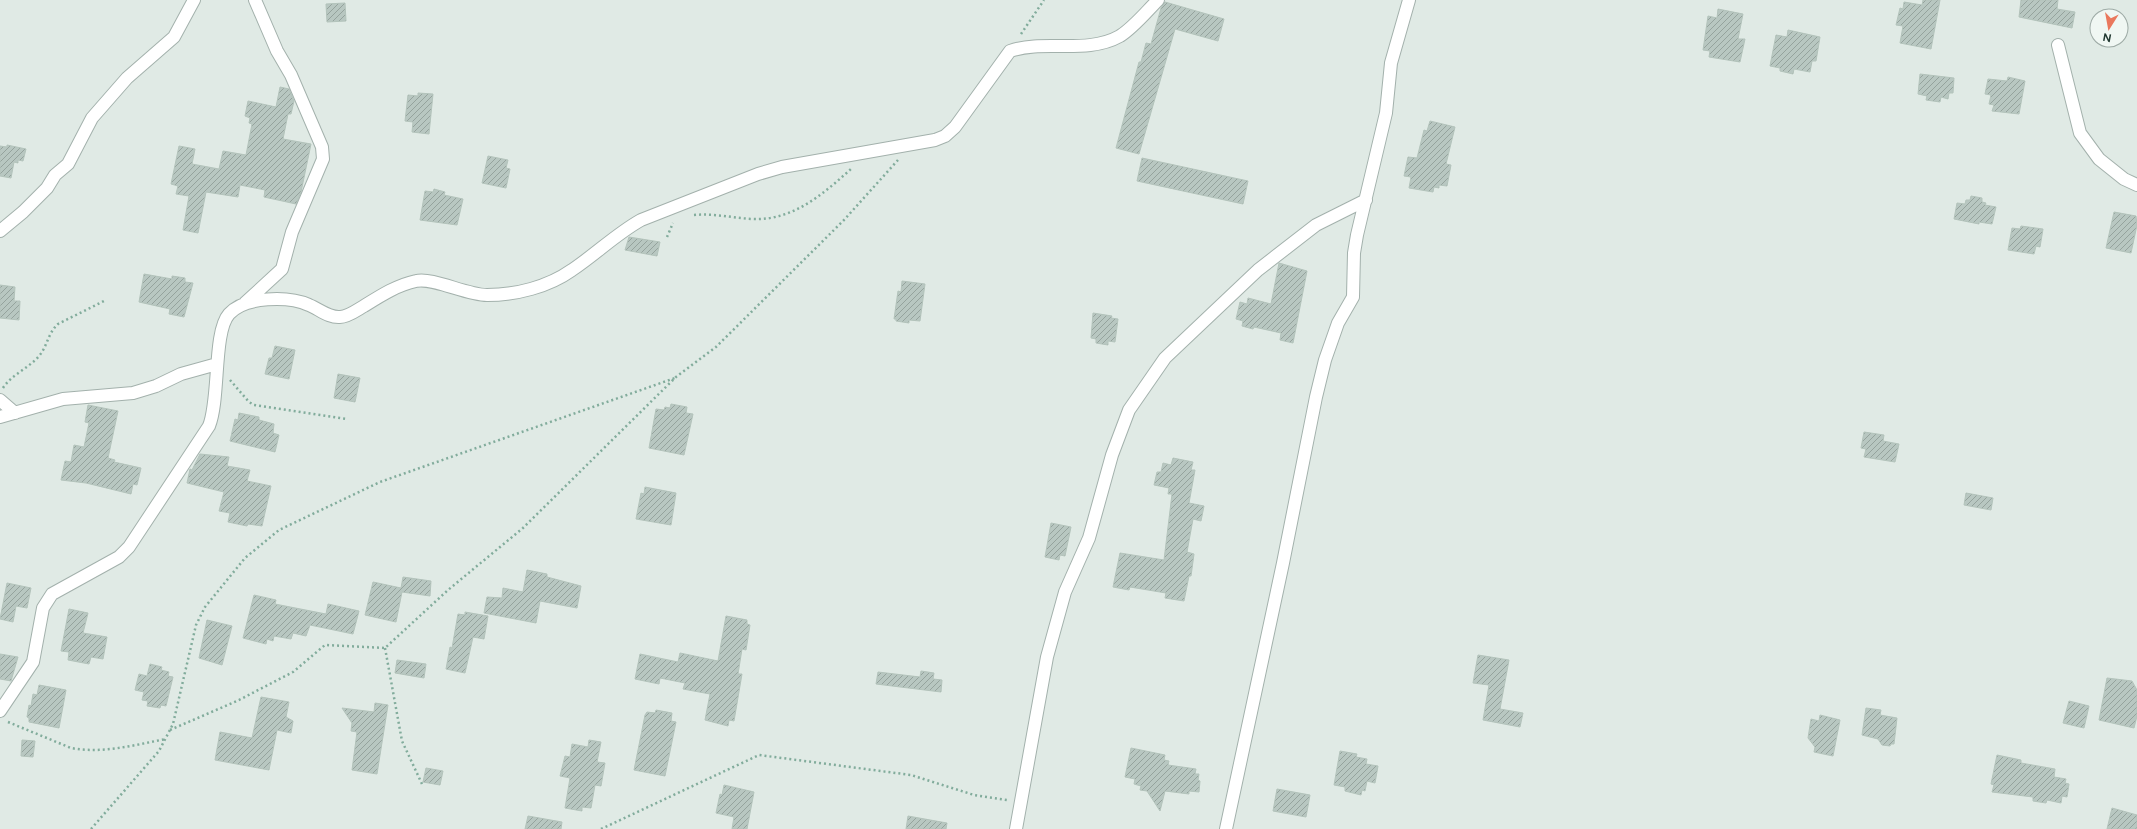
<svg xmlns="http://www.w3.org/2000/svg" width="2137" height="829" font-family="Figtree,sans-serif">
	<defs>
		<pattern id="building-hatch" width="6" height="6" patternUnits="userSpaceOnUse"><rect width="6" height="6" fill="#b8c7c1"/><path d="M-1 1l2-2M0 6l6-6M5 7l2-2" fill="none" stroke="#95a39d"/></pattern>
	</defs>
	<rect width="100%" height="100%" fill="#e0eae5"/>
	<path fill="url(#building-hatch)" stroke="#b3c3bb" d="M1923,0H1940L1931,49L1900,43L1903,26L1896,25L1900,8L1903,9L1904,2L1922,5Z
		M2021,0H2058L2057,9L2075,12L2072,28L2019,17Z
		M1165,2L1224,19L1218,41L1175,29L1139,154L1116,148L1139,62H1141L1146,43L1151,44L1161,8Z
		M345,3L346,21L327,22L326,4Z
		M1718,9L1743,14L1738,39H1745L1740,62L1709,57L1710,51L1703,50L1708,16L1717,18Z
		M1788,30L1820,37L1816,61H1812L1810,72L1794,69L1793,74L1780,71V68L1770,66L1776,35L1787,37Z
		M1920,74L1954,78L1953,93H1949L1948,99L1941,97L1940,102L1926,100L1927,96L1918,94Z
		M2008,77L2025,81L2019,114L1992,111L1994,105L1989,104L1991,95L1985,94L1988,79L2007,81Z
		M280,87L289,89L294,101L291,114H288L283,139L311,144L301,192L296,204L264,197L265,190L240,185L238,197L206,192L198,233L183,230L189,196L176,194L178,186L171,184L179,146L195,149L192,164L219,169L223,151L246,155L252,124L249,123L250,118L245,116L248,101L276,107Z
		M418,93L433,94L429,134L412,132L413,122L405,121L408,95L418,96Z
		M1430,121L1455,127L1446,164L1451,165L1447,186L1439,185V188L1434,187L1433,192L1409,188L1411,177L1404,176L1408,157L1417,158L1424,130L1427,131Z
		M7,145L26,149L23,161L18,160V163L14,162L11,178L0,176V146L7,147Z
		M488,156L508,160L506,168L510,169L506,188L482,183Z
		M1142,158L1248,181L1243,204L1137,181Z
		M434,189L445,192L444,195L463,199L457,225L420,220L425,191L433,192Z
		M1971,196L1982,198V202L1986,203L1985,205L1996,207L1992,224L1979,222V224L1954,219L1957,203L1965,204L1966,200H1970Z
		M2114,212L2136,216L2137,225L2131,253L2106,248Z
		M2021,226L2043,229L2040,247L2036,246L2034,254L2008,250L2012,228L2020,229Z
		M629,237L660,242L657,256L625,250Z
		M1279,263L1307,271L1293,343L1280,340L1281,333L1254,327L1253,329L1242,326L1243,321L1236,319L1240,302L1247,304L1248,298L1271,304Z
		M144,274L172,279V276L185,278V282L193,283L184,317L169,314L170,309L139,302Z
		M902,281L925,284L920,321L909,320V323L896,321V319H894L898,291L901,292Z
		M0,285L15,287L14,301H20L19,320L0,318Z
		M1093,313L1112,316L1111,318L1118,319L1115,342L1108,341V345L1096,343V339L1091,338Z
		M275,346L295,350L289,379L265,374L269,358H272Z
		M338,374L360,378L355,402L334,398Z
		M671,404L687,407L686,413L693,414L684,455L649,448L656,409L664,410L665,407L670,408Z
		M88,405L118,411L108,458L115,460L114,462L141,468L137,485L133,484L131,494L86,483L61,480L65,461L71,462L74,445L84,447L89,423L85,422Z
		M239,413L259,417V420L274,424L273,433L279,435L275,452L230,441L235,419L238,420Z
		M1864,432L1884,435L1883,441L1899,444L1895,462L1864,457L1866,449L1861,448Z
		M200,454L229,457L227,466L250,470L247,481L271,486L262,526L248,524L247,526L228,522L230,513L219,511L224,492L187,483L190,469L192,470Z
		M1173,458L1193,462L1191,470H1195L1189,503L1204,506L1201,521L1193,519L1187,552L1194,554L1191,576H1189L1184,601L1165,598L1166,593L1130,587L1129,590L1113,587L1120,553L1164,560L1172,494H1168L1169,488L1154,485L1157,472H1161L1163,463L1171,465Z
		M645,487L676,493L671,525L636,519L641,493L644,494Z
		M1966,493L1993,498L1991,510L1964,505Z
		M1051,523L1071,527L1065,556L1060,555L1059,560L1045,557Z
		M527,570L547,574V577L581,586L577,608L540,601L536,623L484,613L487,597L502,598L503,588L523,592Z
		M403,577L431,581L430,596L402,592L396,622L365,615L373,582L401,588Z
		M7,583L31,588L27,608L16,606L13,622L0,619Z
		M254,595L276,600L275,604L326,614L328,604L359,611L353,634L310,625L306,636L293,633L291,639L274,636L273,641L267,639L266,644L243,638Z
		M69,609L88,613L83,633L107,637L103,659L91,657L89,664L68,660L69,652L61,651Z
		M465,612L488,616L484,639L473,637L465,673L446,669L450,647L452,648L458,614L465,615Z
		M726,616L747,620V624L750,625L746,650L742,649L738,674H742L734,721L729,720L728,726L705,720L710,694L683,689L685,683L660,678L659,684L635,679L640,654L678,662L680,653L718,661Z
		M207,620L232,626L222,665L199,658Z
		M0,654L18,657L11,681L0,679Z
		M1478,655L1509,660L1500,709L1523,713L1520,727L1483,720L1489,685L1473,683Z
		M397,660L426,664L424,678L395,673Z
		M150,664L162,667L161,670L169,672L168,676L173,677L166,706L161,705L160,708L147,706L148,701L142,700L144,692L135,690L139,674L147,676Z
		M921,671L934,673L933,679L942,680L941,692L876,684L878,672L920,677Z
		M2107,678L2132,681L2137,690V716L2134,728L2099,720Z
		M39,685L66,690L59,728L29,722V718L27,717L29,705L31,706L33,694L37,695Z
		M261,697L289,702L286,717L293,721L291,733L277,730L269,770L215,760L220,732L252,738Z
		M2069,701L2089,706L2084,728L2063,723Z
		M375,703L388,705L377,774L352,770L357,732L351,731L352,723L342,708L374,712Z
		M1866,708L1881,710L1880,715L1897,718L1894,744H1891L1890,746L1882,745L1878,739L1862,735Z
		M656,710L672,713L671,721L676,722L665,776L634,770L645,715L647,712L655,713Z
		M1820,715L1840,720L1833,756L1814,752L1815,747L1808,738L1811,719L1819,721Z
		M22,740L35,741L33,757L21,756Z
		M589,740L601,742L597,762L605,763L601,786L595,785L591,808L582,807V811L565,808L570,778L560,776L565,756L570,757L572,744L588,747Z
		M1131,748L1165,755L1164,760L1169,761L1168,765L1196,769L1195,774H1199L1198,780L1200,781L1199,792L1189,791V794L1165,791L1160,811L1147,791L1140,790L1141,786L1134,784L1135,779L1125,777Z
		M1340,751L1357,754L1356,757L1367,759L1366,764L1378,766L1375,783L1367,781L1365,791L1362,790L1361,795L1345,791V787L1334,785Z
		M1997,755L2021,760V763L2055,769L2054,777L2066,779L2065,783L2069,784L2067,797L2062,796L2061,803L2047,800L2046,803L2033,801V797L1992,792L1994,785L1991,784Z
		M426,768L443,771L440,785L423,782Z
		M724,785L754,792L747,829H732L734,817L716,813L720,794L722,795Z
		M1277,789L1310,795L1306,817L1273,811Z
		M2112,808L2137,815V829H2107Z
		M528,816L562,822L561,829H525Z
		M908,816L947,823L946,829H906Z"/>
	<g fill="none" stroke-linecap="round" stroke-linejoin="round">
		<defs>
			<path id="street" d="M2058,45L2080,133L2099,159L2124,179L2137,185
				M0,231L23,212L47,188L55,175L68,164L92,118L127,78L174,37L194,0
				M245,303L282,269L292,232L323,159L322,147L291,75L277,51L255,0
				M0,400L15,413
				M0,417L63,399L133,393L156,386L181,374L217,364
				M0,711L33,662L43,608L52,594L119,557L129,547L209,426C220,399 213,332 229,314C245,296 289,296 309,305C319,309 329,318 340,317C348,317 357,310 364,306C380,296 397,285 416,281C433,277 466,295 487,295C516,295 548,287 572,270C596,254 616,234 641,220L758,174L782,167L935,140L945,136L955,127L1010,51C1045,39 1086,55 1120,36C1134,27 1146,12 1158,0
				M1016,829L1047,657L1065,592L1089,538L1112,455L1129,410L1165,358L1258,270L1316,225L1366,200
				M1226,829L1283,563L1316,397L1325,360L1338,323L1353,297L1354,253L1357,235L1386,113L1391,63L1409,0"/>
		</defs>
		<use href="#street" stroke="#a3b1ac" stroke-width="14"/>
		<path stroke="#82ac9c" stroke-width="2.5" stroke-dasharray="2 3" stroke-linecap="butt" d="M1021,34L1044,0
			M694,215C714,213 732,218 752,219C793,221 823,194 851,169
			M667,237L673,223
			M230,380L249,402L254,405L347,419
			M3,388C12,374 28,369 39,356C47,347 48,333 58,324L104,301
			M385,648L402,741L422,784
			M8,722L71,748C103,754 134,745 166,739
			M170,730L239,700L293,672L325,645L385,648L448,590L523,528L676,377L716,347L844,220L898,160
			M91,829L159,751L173,724L196,625L205,607L245,558L279,530L380,482L675,378
			M601,829L759,755L911,775L974,795L1007,800"/>
		<use href="#street" stroke="#fff" stroke-width="12"/>
	</g>
	<g transform="translate(2109 28) rotate(191)"><circle r="19" fill="#f0f7f3" stroke="#9eaba6"/>
	<path d="M0-3L7 15L0 10L-7 15Z" fill="#ea785d"/>
	<text y="-6" font-size="11" font-weight="bold" text-anchor="middle" fill="#223932">N</text>
	</g>
</svg>
